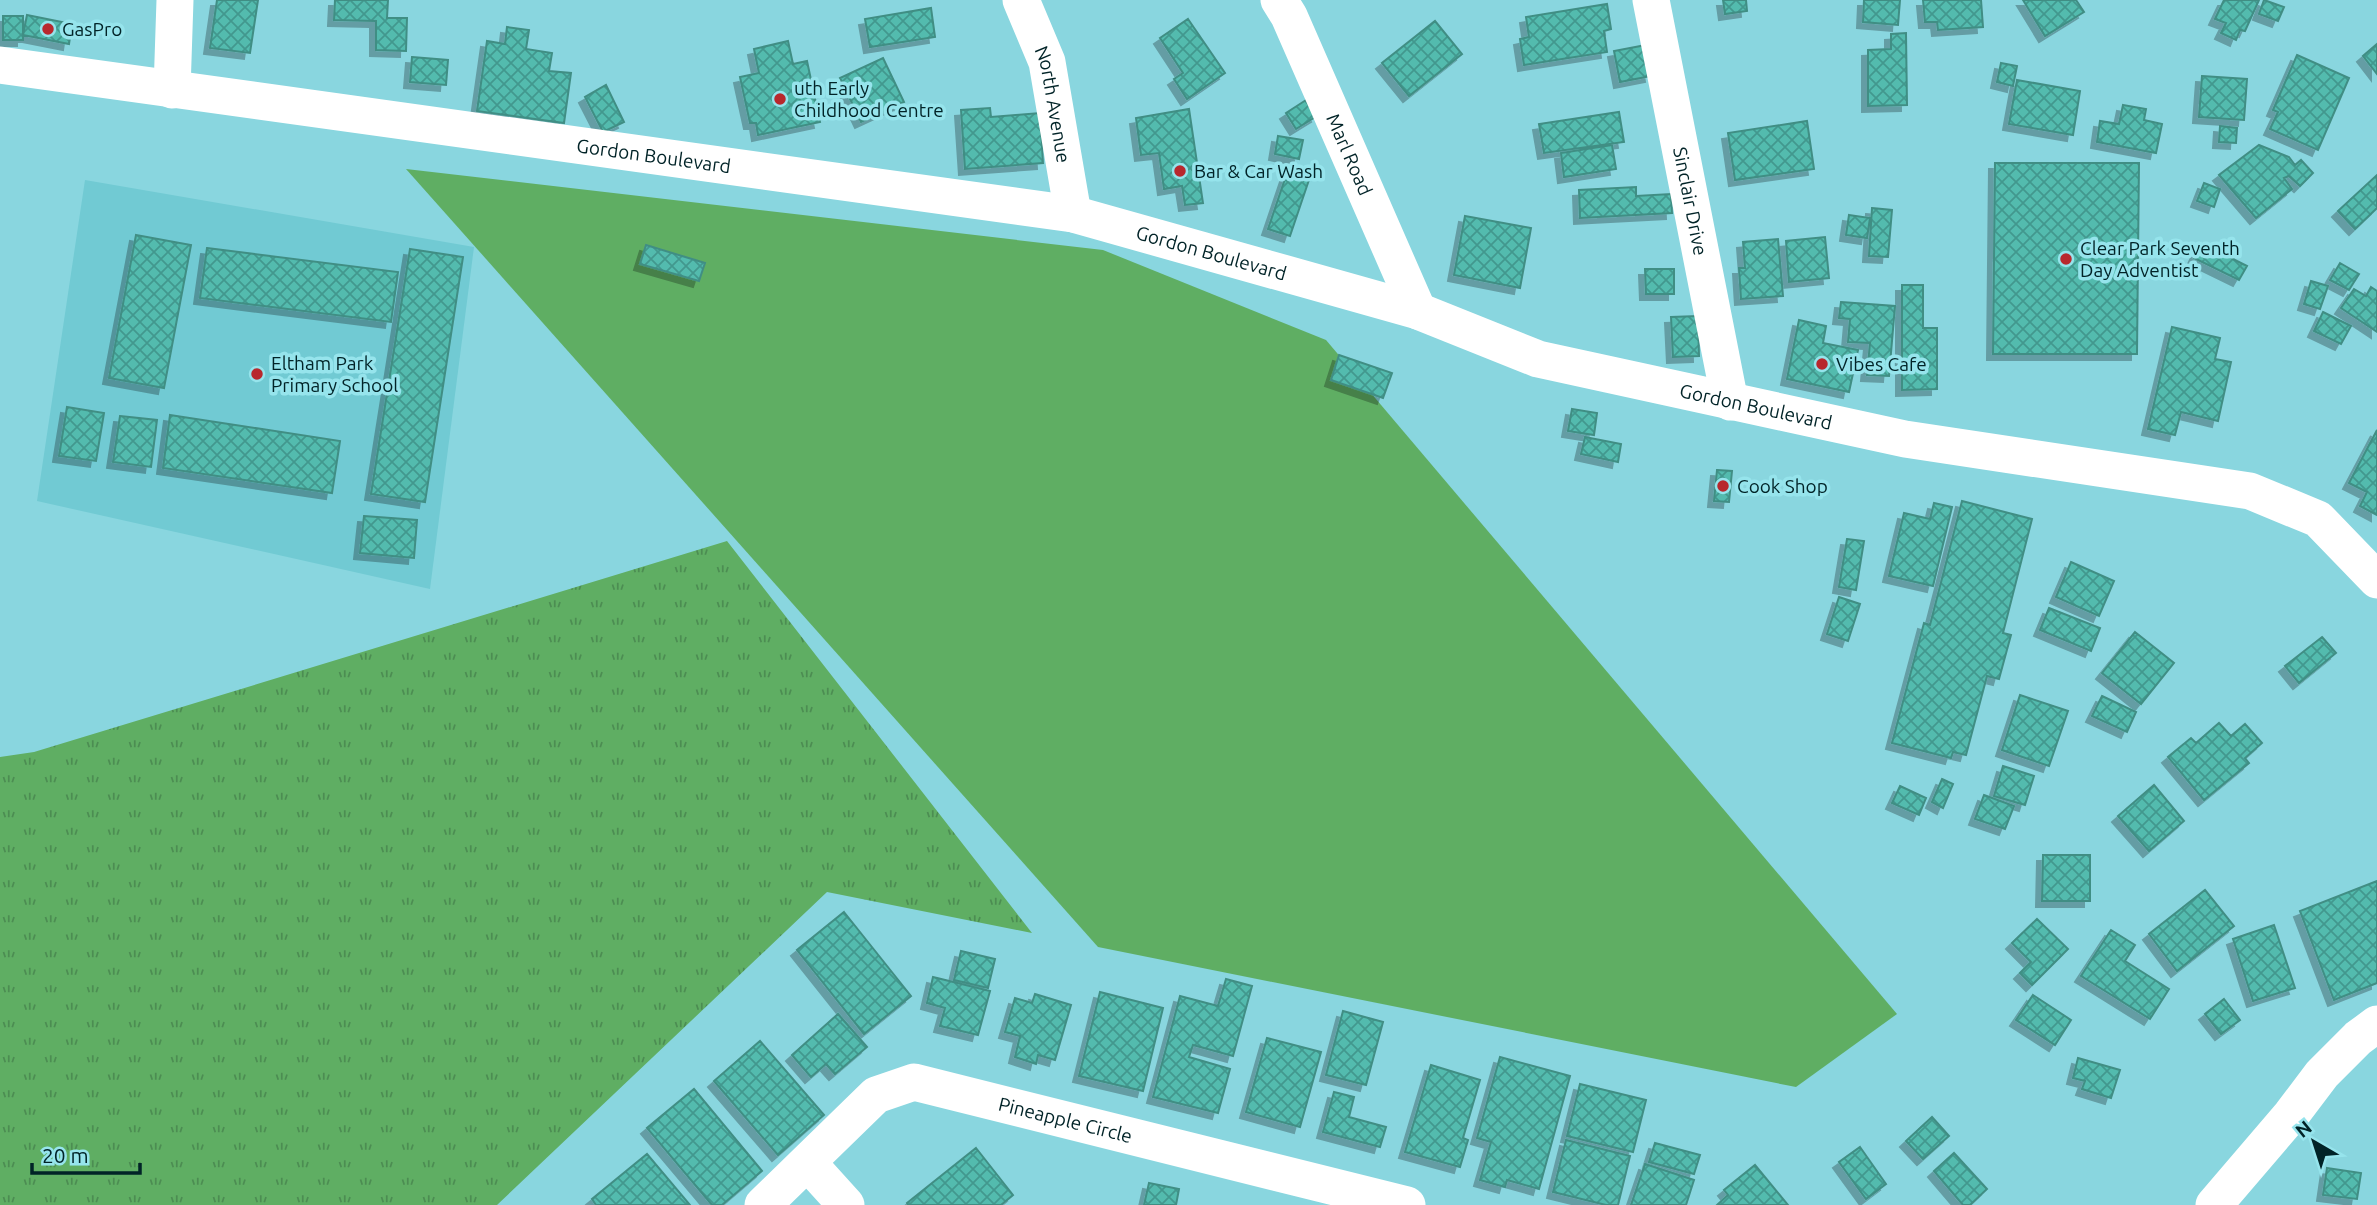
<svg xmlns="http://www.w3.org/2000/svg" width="2377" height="1205" font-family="Ubuntu,sans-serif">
	<defs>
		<pattern id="grass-tufts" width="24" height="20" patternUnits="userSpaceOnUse" patternTransform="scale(1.75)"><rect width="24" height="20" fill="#5fae63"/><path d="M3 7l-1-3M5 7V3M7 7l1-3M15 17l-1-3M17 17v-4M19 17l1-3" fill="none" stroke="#4c8d52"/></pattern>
		<pattern id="building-cross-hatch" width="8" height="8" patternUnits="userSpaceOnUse" patternTransform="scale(1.75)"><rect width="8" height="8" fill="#52bbae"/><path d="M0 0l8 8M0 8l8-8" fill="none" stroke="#42988e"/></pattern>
		<filter id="shadow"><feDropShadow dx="-6" dy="6" stdDeviation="0" flood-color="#0004"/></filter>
	</defs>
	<rect width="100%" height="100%" fill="#89d6df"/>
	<path fill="#71cad3" d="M85,180L474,247L430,589L37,501Z"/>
	<path fill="url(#grass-tufts)" d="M727,541L1032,933L827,892L497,1205H0V757L34,752Z"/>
	<path fill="#5fae63" d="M406,169L1103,250L1326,340L1897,1014L1796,1087L1098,947Z"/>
	<path fill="url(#building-cross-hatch)" stroke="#418e84" stroke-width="2" filter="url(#shadow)" d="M217,0H258L250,53L210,48Z
		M335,0H388L387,18H407L406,51L376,50V21L334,20Z
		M1723,0H1746L1747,11L1725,14Z
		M1864,0H1900L1898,25L1863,22Z
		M1923,0H1981L1983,27L1938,30L1937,22H1925Z
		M2023,0H2076L2084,12L2045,36Z
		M2224,0H2259L2245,31L2240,30L2236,40L2221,33L2226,23L2215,19Z
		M2264,0L2284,7L2278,21L2259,14Z
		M1607,4L1611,29L1604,31L1607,52L1524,65L1520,39L1529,37L1526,17Z
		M931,8L935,37L870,47L865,19Z
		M27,15L72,24L69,44L23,35Z
		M3,16H23V40H3Z
		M1188,19L1225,73L1187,99L1174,79L1183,73L1160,38Z
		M1435,21L1462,54L1409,96L1382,63Z
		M507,27L529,30L526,49L552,53L549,71L571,73L564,123L477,111L487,41L505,44Z
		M1906,33L1907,105L1868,106V50L1891,49V34Z
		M788,41L793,64L807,61L820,122L758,135L756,123H750L740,77L759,73L754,49Z
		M2377,44V74L2363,56Z
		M1646,45L1651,76L1620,82L1614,51Z
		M2297,55L2349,78L2318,150L2270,129L2278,112L2273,110Z
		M412,57L448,60L446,85L410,82Z
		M883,58L904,102L861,122L840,78Z
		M2001,63L2017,66L2013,86L1997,82Z
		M2202,76L2247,79L2244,120L2199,117Z
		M2017,80L2080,91L2073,135L2009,124Z
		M606,85L624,122L603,132L585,97Z
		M1306,100L1317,116L1296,129L1286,113Z
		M2123,105L2146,109L2144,120L2162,124L2156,153L2097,142L2100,121L2119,124Z
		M990,108L991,117L1040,113L1043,163L965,169L961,110Z
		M1189,109L1203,203L1185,205L1182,186L1164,189L1159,153L1141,155L1136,118Z
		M1619,112L1624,142L1544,153L1539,124Z
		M1807,121L1814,169L1735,180L1728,133Z
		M2220,126L2237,128L2236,143L2219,142Z
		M1278,136L1303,140L1299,159L1275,154Z
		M1612,145L1616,169L1564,177L1561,153Z
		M2259,145L2289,157L2295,165L2301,160L2313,173L2300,186L2289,176L2284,178L2292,189L2256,218L2219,175Z
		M1995,163H2139L2137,354H1993Z
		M1288,170L1310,177L1290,236L1268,229Z
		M2377,175V208L2355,229L2338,211Z
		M2204,183L2220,189L2214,207L2197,201Z
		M1636,187V196L1671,194L1672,213L1580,218L1579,190Z
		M1872,208L1892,210L1888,257L1869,256Z
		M1849,215L1870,218L1867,238L1846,235Z
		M1465,216L1531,228L1520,288L1454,275Z
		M136,235L191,245L164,388L109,378Z
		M1825,237L1829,278L1789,282L1786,241Z
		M1778,239L1783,296L1741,299L1739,268H1745L1743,242Z
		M2201,243L2247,266L2239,280L2194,258Z
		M646,245L705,263L699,281L640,264Z
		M207,248L398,272L391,322L200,298Z
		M410,249L463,257L425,502L371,494Z
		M2340,263L2359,274L2349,290L2330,280Z
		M1645,269H1674V294H1646Z
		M2311,281L2328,286L2320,309L2304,304Z
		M1902,285H1923V328H1937V389L1902,390Z
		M2371,287L2377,291V332L2341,308L2354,289L2366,296Z
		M1841,302L1895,306L1889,376L1867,375L1870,343L1848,342L1850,319L1839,318Z
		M2323,312L2351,326L2341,344L2314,331Z
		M1698,316L1699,356L1673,357L1671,317Z
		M1799,320L1826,326L1823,343L1858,350L1849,392L1787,379Z
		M2172,327L2220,338L2215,359L2231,362L2218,421L2181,412L2175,435L2148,429Z
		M1339,355L1392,373L1383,398L1331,380Z
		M67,407L104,413L96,461L59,456Z
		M1572,409L1597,413L1594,435L1568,431Z
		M170,415L340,441L332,493L163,468Z
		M120,416L157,420L151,467L113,462Z
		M2377,430V515L2360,506L2367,492L2349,483Z
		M1585,437L1621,444L1618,462L1581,454Z
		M1717,470L1732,471L1729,502L1714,501Z
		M1962,501L2032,519L2003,633L2011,635L1999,679L1987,676L1966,755L1953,752L1951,758L1892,743L1924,623L1930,625Z
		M1934,503L1952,507L1933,586L1889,576L1904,513L1930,519Z
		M364,516L417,520L414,558L360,553Z
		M1847,539L1864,541L1856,590L1839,587Z
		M2071,562L2114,581L2099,616L2056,597Z
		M1839,597L1860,604L1848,641L1827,634Z
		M2049,608L2100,628L2091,651L2040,630Z
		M2135,632L2174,663L2141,704L2102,673Z
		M2322,637L2336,653L2299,683L2285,666Z
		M2020,695L2068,711L2049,766L2002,750Z
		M2102,696L2136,712L2127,732L2092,716Z
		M2219,723L2231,736L2245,724L2262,743L2245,758L2249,763L2204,800L2168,757L2191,738L2196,743Z
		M2003,766L2034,776L2025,805L1994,796Z
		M1942,779L1953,784L1943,808L1932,802Z
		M2154,785L2184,821L2149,851L2118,816Z
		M1900,786L1926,798L1919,815L1892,803Z
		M1984,795L2014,806L2005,829L1975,819Z
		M2043,855H2090V901H2042Z
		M2377,881V983L2334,1000L2300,911Z
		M2205,890L2234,926L2177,971L2149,934Z
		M844,912L911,996L864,1034L797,950Z
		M2037,919L2068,949L2032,985L2020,973L2031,962L2012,943Z
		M2274,925L2295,988L2253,1001L2233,939Z
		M2111,930L2135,945L2125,961L2169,989L2150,1019L2081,976Z
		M961,951L995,959L988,988L954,980Z
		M933,977L990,991L978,1035L940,1026L945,1008L927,1003Z
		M1226,979L1252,986L1233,1056L1193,1045L1189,1057L1230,1069L1218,1113L1153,1097L1180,996L1218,1006Z
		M1100,992L1163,1008L1143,1091L1079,1076Z
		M1035,994L1071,1005L1055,1060L1038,1055L1036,1064L1015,1057L1020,1036L1005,1032L1015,998L1032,1003Z
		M2033,995L2071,1020L2055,1045L2016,1020Z
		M2224,999L2240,1020L2221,1034L2205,1014Z
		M1343,1011L1383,1022L1366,1085L1326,1075Z
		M838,1014L867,1047L835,1074L826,1064L811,1077L792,1055Z
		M1267,1038L1321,1052L1300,1127L1246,1112Z
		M760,1041L824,1115L778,1155L714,1081Z
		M1500,1057L1570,1076L1539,1189L1507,1180L1505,1187L1480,1180L1491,1142L1477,1138Z
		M2078,1058L2120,1070L2111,1098L2082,1089L2085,1081L2073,1078Z
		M1431,1065L1480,1080L1463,1138L1468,1140L1460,1167L1405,1152Z
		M1580,1084L1646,1100L1633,1152L1567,1136Z
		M694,1089L762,1171L722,1205H712L647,1128Z
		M1334,1092L1354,1097L1349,1117L1386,1127L1380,1147L1323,1132Z
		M1932,1117L1949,1136L1923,1159L1906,1141Z
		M1566,1140L1630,1156L1618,1205H1606L1553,1192Z
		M1655,1143L1700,1155L1694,1174L1649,1162Z
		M1860,1147L1886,1184L1866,1199L1839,1162Z
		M976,1148L1013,1195L1001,1205H908L907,1203Z
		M1954,1153L1987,1189L1970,1205H1963L1934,1171Z
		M647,1154L690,1205H596L592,1199Z
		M1645,1164L1694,1180L1686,1205H1631Z
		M1755,1165L1788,1205H1717L1728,1195L1724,1190Z
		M2327,1168L2361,1173L2357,1199L2323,1195Z
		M1149,1183L1179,1189L1176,1205H1144Z"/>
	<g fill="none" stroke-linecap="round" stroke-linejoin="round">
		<g stroke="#fff" stroke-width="37">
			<path id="s1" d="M1021,0L1047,62L1073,214"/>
			<path id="s2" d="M1279,0L1289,16L1418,311"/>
			<path id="s3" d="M1651,0L1730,402"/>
			<path id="s4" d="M0,65L1073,214L1418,311L1538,359L1905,439L2250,491L2318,519L2377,580"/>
			<path d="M172,90L175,0"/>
			<path d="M808,1163L846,1205"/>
			<path id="s5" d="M763,1205L876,1095L914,1082L1407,1205"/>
			<path d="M2214,1205L2291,1115L2322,1074L2358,1038L2377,1024"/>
		</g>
	</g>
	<g fill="#b8282d" stroke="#96e4ec" stroke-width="2.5">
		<circle cx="48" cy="29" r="7"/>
		<circle cx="780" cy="99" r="7"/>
		<circle cx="1180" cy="171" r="7"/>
		<circle cx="2066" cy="259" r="7"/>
		<circle cx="1822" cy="364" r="7"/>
		<circle cx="257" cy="374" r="7"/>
		<circle cx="1723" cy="486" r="7"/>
	</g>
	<g text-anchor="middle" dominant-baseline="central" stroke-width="7" stroke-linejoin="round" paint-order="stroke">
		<g font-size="19" fill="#012327" stroke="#96e4ec" text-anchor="start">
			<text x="62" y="29">GasPro</text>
			<text x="794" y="88">uth Early<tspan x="794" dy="22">Childhood Centre</tspan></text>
			<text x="1194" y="171">Bar &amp; Car Wash</text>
			<text x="2080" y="248">Clear Park Seventh<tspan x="2080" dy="22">Day Adventist</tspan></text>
			<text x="271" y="363">Eltham Park<tspan x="271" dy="22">Primary School</tspan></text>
			<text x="1836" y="364">Vibes Cafe</text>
			<text x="1737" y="486">Cook Shop</text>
		</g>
		<g font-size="19" fill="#012327" stroke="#96e4ec">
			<text stroke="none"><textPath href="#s1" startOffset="110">North Avenue</textPath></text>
			<text stroke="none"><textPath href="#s2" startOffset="170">Marl Road</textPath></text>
			<text stroke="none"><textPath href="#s4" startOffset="660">Gordon Boulevard</textPath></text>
			<text stroke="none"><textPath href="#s3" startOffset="205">Sinclair Drive</textPath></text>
			<text stroke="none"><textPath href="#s4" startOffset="1227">Gordon Boulevard</textPath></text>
			<text stroke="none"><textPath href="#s4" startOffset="1794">Gordon Boulevard</textPath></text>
			<text stroke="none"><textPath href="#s5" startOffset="354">Pineapple Circle</textPath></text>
		</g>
	</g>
	<g transform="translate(2314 1142) rotate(321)" stroke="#96e4ec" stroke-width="5" paint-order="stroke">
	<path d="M0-5L12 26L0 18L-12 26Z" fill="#012327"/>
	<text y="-10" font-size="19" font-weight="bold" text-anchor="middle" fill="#012327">N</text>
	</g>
	<path d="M32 1163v10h108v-10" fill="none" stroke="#012327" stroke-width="3.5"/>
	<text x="42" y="1163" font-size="21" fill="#012327" stroke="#96e4ec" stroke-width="5" paint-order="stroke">20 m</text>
</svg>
